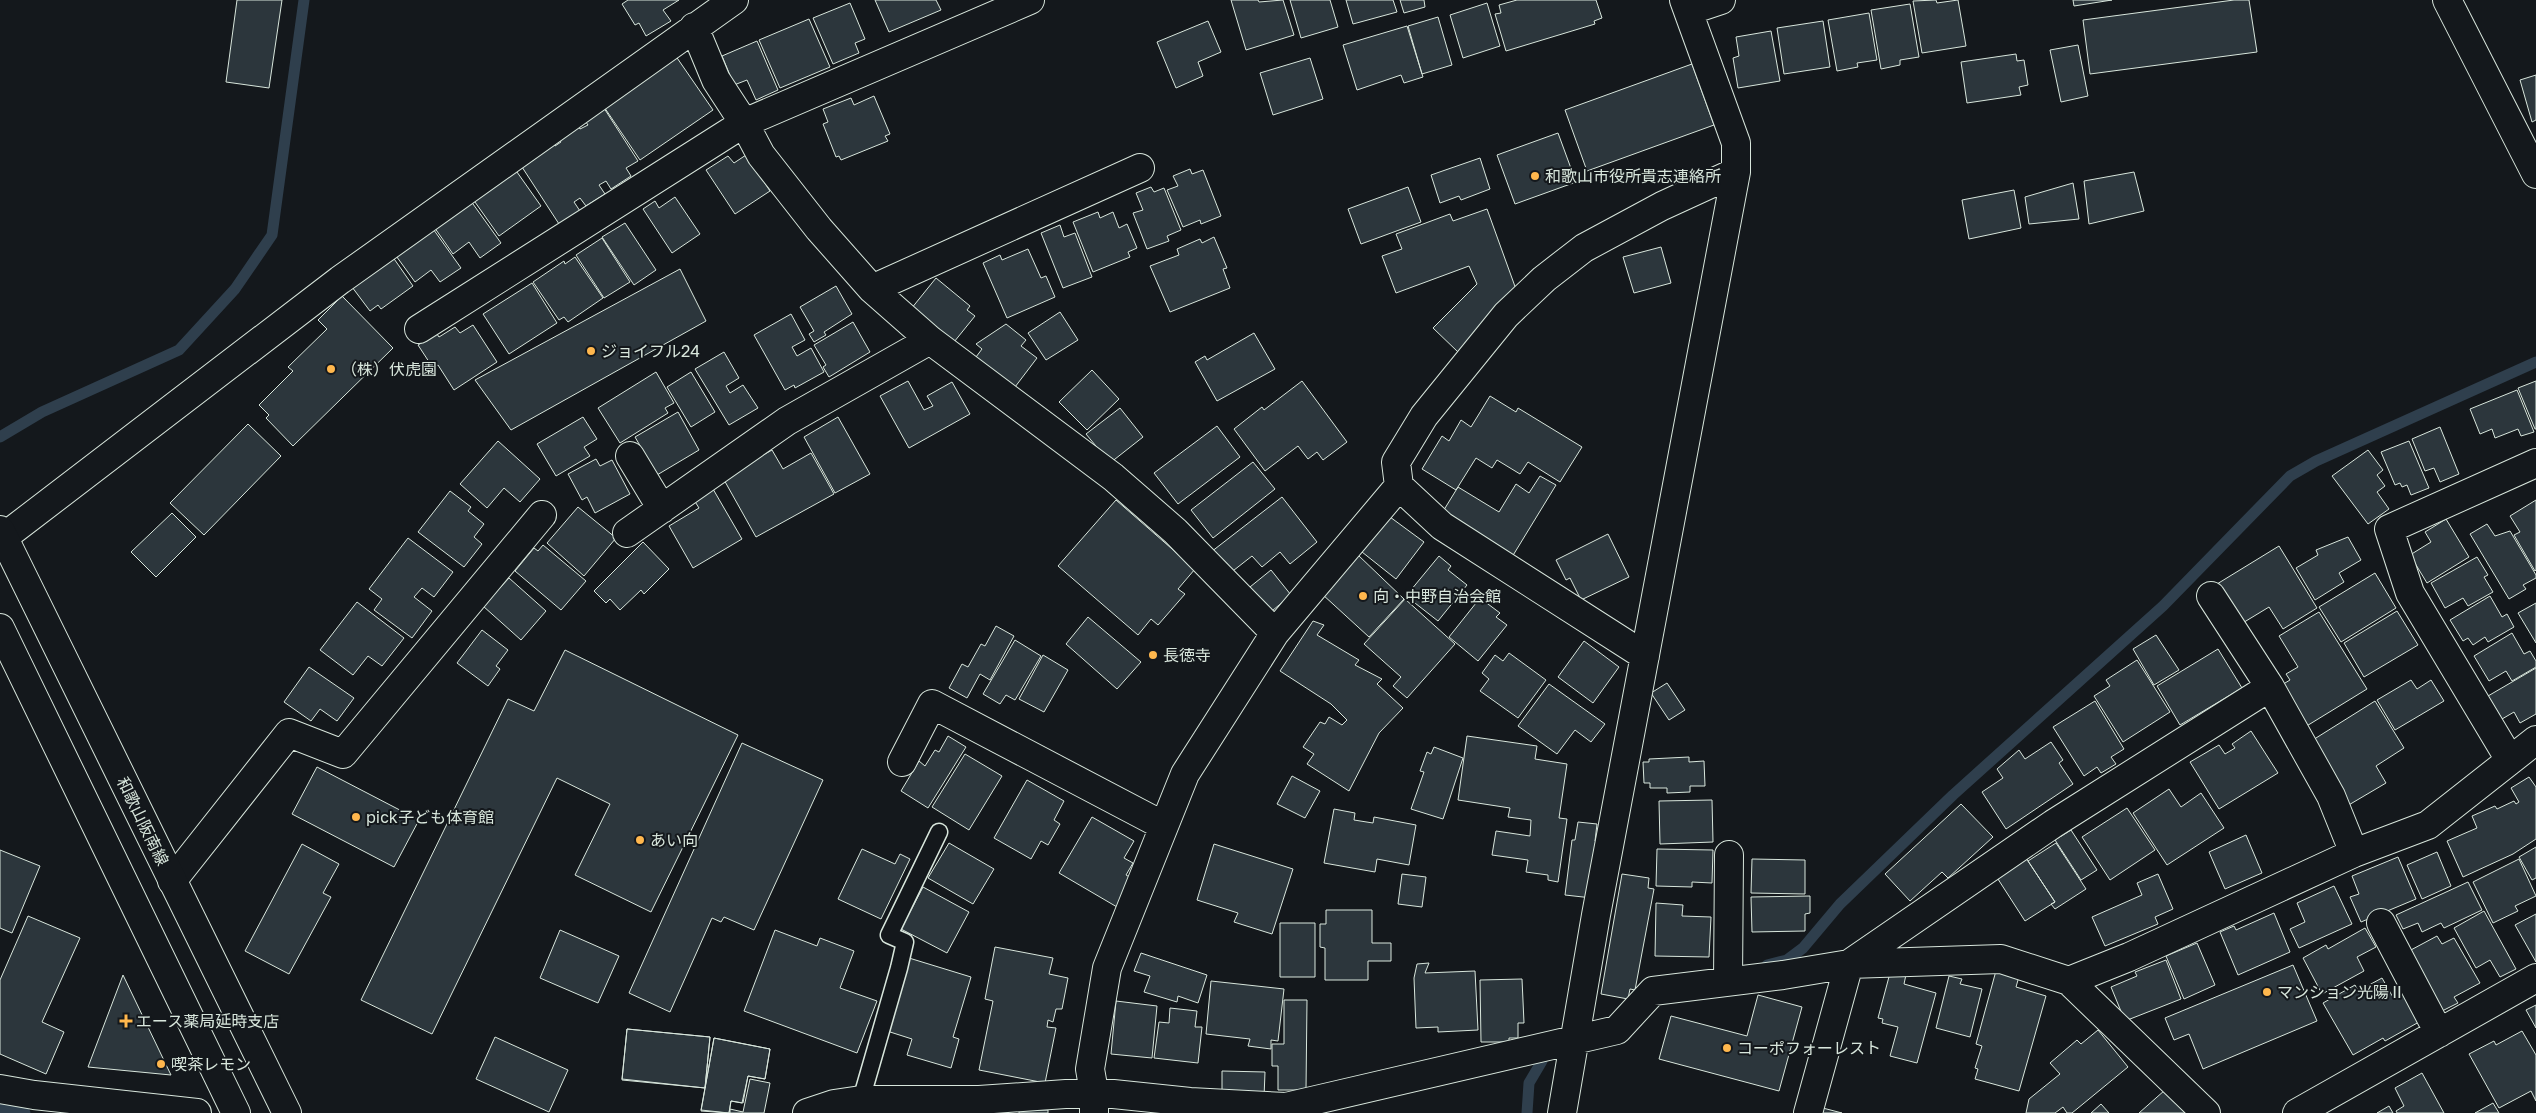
<svg xmlns="http://www.w3.org/2000/svg" width="2536" height="1113" font-family="'Golos Text','Noto Sans JP',sans-serif">
	<rect width="100%" height="100%" fill="#14181c"/>
	<g fill="none" stroke-linecap="round" stroke-linejoin="round">
		<path stroke="#2f3f4d" stroke-width="11" d="M0,437L42,412L179,350L235,289L272,235L304,0
			M1767,965L1787,960L1803,948L1840,904L1953,795L2163,606L2290,476L2316,461L2536,362
			M0,1109L25,1113
			M1527,1113L1529,1083L1542,1061"/>
	</g>
	<path fill="#2c363c" stroke="#d8e6dc" d="M237,0H282L269,88L226,82Z
		M628,0H679L663,10L671,21L646,36L639,23L635,25L622,4Z
		M875,0H936L941,10L889,32Z
		M1231,0H1258L1259,2L1283,0L1294,35L1246,50Z
		M1290,0H1330L1338,27L1301,38Z
		M1346,0H1393L1397,12L1353,24Z
		M1400,0H1424L1425,7L1404,13Z
		M1517,0H1596L1602,18L1594,21L1595,24L1506,51L1495,14L1501,13L1499,5Z
		M1936,0L1937,3L1958,0L1966,46L1922,53L1913,1Z
		M2073,0H2112L2074,6Z
		M2234,0H2249L2257,52L2090,74L2083,20Z
		M850,3L865,39L855,43L859,53L833,64L813,18Z
		M1487,3L1500,46L1463,58L1450,15Z
		M1910,4L1919,57L1900,60V65L1881,69L1871,10Z
		M1869,13L1877,60L1857,63L1858,67L1837,71L1828,20Z
		M1438,17L1452,65L1422,74L1408,26Z
		M809,19L830,67L780,88L759,40Z
		M1208,21L1221,52L1198,62L1203,76L1176,88L1157,42Z
		M1823,21L1830,67L1784,74L1777,28Z
		M1407,26L1423,77L1404,83L1401,75L1357,90L1343,45Z
		M1771,31L1780,81L1738,88L1733,58L1739,56L1736,37Z
		M757,41L778,90L756,100L747,80L734,85L722,56Z
		M2078,45L2088,96L2061,102L2050,50Z
		M673,52L713,110L640,160L600,101Z
		M2016,54L2017,61L2024,60L2028,85L2019,87L2021,95L1967,103L1961,62Z
		M1310,58L1323,99L1273,115L1260,73Z
		M1692,64L1714,125L1587,171L1565,110Z
		M2536,75V120L2532,122L2520,80Z
		M874,96L890,134L885,136L888,141L841,160L839,156L836,157L823,124L828,122L823,109L851,98L854,105Z
		M602,105L638,161L626,168L631,176L611,189L606,181L599,185L605,194L586,206L580,198L574,202L580,211L559,224L522,167L535,159L531,151L550,139L555,146L561,142L556,135L576,122L580,129L588,125L583,118Z
		M1558,133L1576,182L1515,204L1497,155Z
		M746,155L770,191L735,214L706,170L728,156L734,163Z
		M1480,158L1490,189L1461,200L1459,196L1440,203L1431,175Z
		M512,165L541,206L499,236L470,195Z
		M1190,169L1192,174L1203,170L1221,216L1201,224L1200,220L1183,227L1167,190L1178,186L1173,176Z
		M2134,172L2144,211L2089,224L2084,181Z
		M2073,183L2079,219L2029,224L2025,197Z
		M1151,187L1154,192L1164,188L1181,230L1167,236L1169,241L1147,249L1133,213L1143,210L1136,193Z
		M1408,187L1421,222L1361,244L1348,209Z
		M2014,190L2021,228L1969,239L1962,200Z
		M468,197L501,243L480,258L469,242L453,254L432,224Z
		M675,197L700,234L672,253L643,209L655,201L659,208Z
		M1487,209L1517,292L1458,352L1433,328L1477,284L1469,266L1396,293L1382,256L1402,249L1396,234L1450,214L1453,221Z
		M1098,212L1100,218L1113,212L1119,228L1127,224L1137,248L1128,252L1130,257L1093,272L1073,222Z
		M625,223L656,270L634,285L602,237Z
		M1060,225L1064,237L1075,233L1092,277L1063,288L1041,233Z
		M431,226L461,268L440,282L431,270L415,282L394,253Z
		M1214,237L1227,268L1223,269L1230,288L1170,312L1150,266L1179,255L1177,249L1200,239L1202,243Z
		M602,238L630,282L604,298L576,255Z
		M1661,247L1671,283L1634,293L1623,257Z
		M1028,249L1041,278L1046,276L1055,297L1007,318L983,263L1000,255L1002,260Z
		M390,253L413,286L381,309L378,305L370,311L349,283Z
		M575,257L603,298L568,322L564,317L559,320L533,282L564,261L565,264Z
		M680,269L706,321L511,430L475,380Z
		M936,278L970,306L967,310L975,316L954,342L911,309Z
		M532,283L557,323L509,354L483,314Z
		M836,286L852,314L824,332L826,335L814,342L809,334L814,331L800,307Z
		M342,296L393,348L293,446L266,418L269,415L259,405L293,371L288,367L327,329L318,320Z
		M1060,312L1078,340L1046,360L1028,333Z
		M791,314L805,340L792,347L797,356L811,348L824,372L795,388L794,385L785,390L754,335Z
		M853,322L870,352L829,377L823,367L826,365L814,345Z
		M1006,324L1026,340L1021,346L1037,358L1015,387L976,357L982,349L976,344Z
		M473,325L497,362L454,390L438,365L433,368L418,345L437,334L439,337L455,327L460,333Z
		M1254,333L1275,369L1217,401L1195,362L1205,356L1207,360Z
		M724,352L739,378L726,386L730,393L743,385L758,408L729,425L695,369Z
		M1092,370L1119,399L1087,430L1059,402Z
		M656,372L674,403L665,408L668,413L620,443L598,408Z
		M691,372L715,412L691,427L667,387Z
		M908,381L924,410L933,406L927,396L952,382L970,414L909,448L880,396Z
		M1302,381L1347,442L1323,460L1317,452L1308,459L1298,446L1265,471L1234,429L1262,407L1264,410Z
		M2536,381V429H2535L2518,388Z
		M2517,390L2534,432L2521,436L2518,429L2495,438L2492,429L2480,434L2470,409Z
		M1490,396L1516,412L1518,408L1582,447L1560,482L1528,462L1520,474L1497,460L1492,468L1476,458L1456,490L1422,469L1442,436L1449,441L1461,420L1471,427Z
		M1120,408L1143,437L1110,463L1086,434Z
		M678,412L699,450L657,475L635,437Z
		M583,417L597,439L584,447L590,456L556,476L537,444Z
		M838,417L870,474L835,493L804,437Z
		M248,424L281,456L204,535L170,503Z
		M1217,426L1240,457L1178,504L1154,473Z
		M2440,427L2459,474L2440,482L2434,468L2425,471L2412,439Z
		M498,441L540,479L520,502L504,488L487,508L460,484Z
		M2409,441L2429,488L2411,495L2407,485L2402,487L2400,483L2395,485L2381,452Z
		M772,450L783,469L811,453L834,494L756,537L723,478Z
		M2368,450L2383,470L2377,475L2385,486L2377,492L2389,509L2368,524L2332,476Z
		M596,459L600,466L612,460L630,494L595,513L587,497L582,500L568,474Z
		M1253,462L1275,489L1213,538L1191,510Z
		M1540,476L1556,485L1512,557L1442,513L1458,487L1499,512L1516,484L1529,493Z
		M713,489L742,539L693,568L669,526L699,508L694,500Z
		M450,491L471,507L468,511L484,524L474,537L482,544L464,567L418,532Z
		M1282,497L1317,542L1290,564L1280,552L1262,567L1252,556L1229,574L1211,552Z
		M1116,500L1195,569L1178,589L1185,594L1158,625L1151,619L1138,635L1058,566Z
		M2536,500V570L2535,571L2514,535L2520,532L2510,516Z
		M578,507L616,538L584,576L547,543Z
		M172,513L196,537L156,577L131,552Z
		M1390,517L1424,542L1396,579L1362,552Z
		M2446,519L2469,557L2427,583L2410,555L2431,542L2425,532Z
		M2487,524L2495,536L2510,531L2536,575V578L2523,585L2526,589L2509,599L2470,534Z
		M1608,534L1629,577L1581,600L1570,578L1566,580L1556,560Z
		M2348,537L2361,560L2339,573L2344,582L2315,600L2296,568L2318,555L2316,550Z
		M408,538L453,572L434,597L422,588L414,597L432,611L412,638L374,610L382,599L369,589Z
		M643,542L669,569L644,594L641,590L620,610L610,599L606,603L594,591Z
		M543,545L586,581L561,610L515,571L534,548L538,551Z
		M2279,546L2317,608L2283,629L2269,607L2241,624L2217,584Z
		M1358,555L1404,599L1369,637L1322,594Z
		M1439,556L1451,566L1448,570L1467,585L1438,621L1406,596Z
		M2477,557L2488,575L2484,577L2493,592L2468,606L2463,598L2445,608L2431,583Z
		M1271,570L1291,595L1266,616L1245,591Z
		M2375,573L2396,608L2341,642L2319,607Z
		M509,578L546,611L521,640L483,606Z
		M2490,596L2502,617L2507,614L2514,627L2488,642L2485,637L2473,645L2468,638L2463,641L2450,620Z
		M1480,598L1500,613L1496,617L1507,625L1478,661L1449,637Z
		M1405,599L1455,644L1407,698L1393,686L1401,677L1364,644Z
		M357,602L404,638L382,666L368,656L353,675L320,650Z
		M2536,603V643L2518,613Z
		M2397,611L2418,645L2364,677L2344,643Z
		M2319,612L2367,689L2305,727L2280,686L2290,680L2286,674L2298,667L2279,636Z
		M1088,617L1141,662L1117,689L1066,644Z
		M1313,621L1324,625L1317,635L1359,660L1355,665L1382,679L1377,684L1403,708L1379,733L1349,791L1307,764L1314,754L1303,747L1320,722L1325,724L1329,717L1342,725L1347,720L1331,704L1280,671Z
		M996,626L1014,636L990,680L980,674L967,698L949,688L962,664L968,667L981,644L985,646Z
		M482,630L508,650L496,666L500,669L488,686L457,663Z
		M2512,633L2524,654L2530,651L2536,661V667L2512,681L2506,671L2489,681L2474,656Z
		M2156,635L2179,670L2154,685L2133,649Z
		M1015,640L1041,656L1015,700L1006,695L1000,704L983,694Z
		M1584,641L1619,667L1593,703L1558,677Z
		M2218,649L2242,688L2180,725L2157,686Z
		M565,650L738,735L651,912L575,875L610,804L557,778L432,1034L361,1000L508,699L534,711Z
		M1509,653L1546,680L1518,718L1480,691L1489,679L1482,673L1495,655L1503,661Z
		M1043,655L1068,670L1044,712L1019,699Z
		M2137,660L2170,712L2123,742L2094,696L2110,686L2106,680Z
		M309,667L354,698L337,721L320,709L311,721L284,702Z
		M2536,668V714L2520,723L2514,712L2502,719L2488,696Z
		M2411,680L2417,689L2431,680L2444,701L2395,730L2377,700Z
		M1667,683L1685,710L1669,720L1651,693Z
		M1549,684L1605,724L1591,742L1575,730L1557,754L1518,726Z
		M2095,701L2124,749L2111,757L2116,764L2101,773L2097,767L2084,776L2053,727Z
		M2375,701L2404,748L2376,766L2386,783L2347,806L2308,743Z
		M2251,731L2278,773L2219,809L2190,762L2219,745L2225,754L2235,748L2232,744Z
		M948,736L966,747L928,808L901,791L919,761L925,766L935,750L939,752Z
		M1467,736L1537,746L1535,759L1567,764L1559,818L1567,819L1558,882L1548,880V875L1526,872L1528,860L1492,855L1496,831L1530,836L1531,820L1508,817L1510,808L1458,800Z
		M2051,742L2063,760L2059,763L2073,784L2006,829L1982,792L2003,778L1997,769L2019,750L2025,759Z
		M742,743L823,780L754,930L724,917L721,922L712,918L670,1012L629,993Z
		M1434,747L1463,758L1443,819L1411,809L1424,772L1420,771L1427,752L1431,754Z
		M965,754L1002,776L969,830L932,807Z
		M1689,757V762L1704,761L1705,786H1690V792L1667,793V788H1650V783H1644L1643,762H1649V759Z
		M317,767L419,820L394,867L292,814Z
		M1292,776L1320,791L1305,818L1277,804Z
		M2529,777L2536,787V839L2513,854L2463,877L2447,841L2477,828L2472,816L2495,806L2497,809L2514,801L2516,804L2519,802L2511,788Z
		M1027,780L1064,801L1054,820L1060,824L1048,845L1041,841L1031,859L994,838Z
		M2169,789L2181,807L2201,793L2224,828L2167,865L2133,813Z
		M1712,800L1713,842L1660,844L1659,801Z
		M1961,804L1993,837L1948,878L1942,872L1910,901L1885,874Z
		M2127,808L2155,850L2110,880L2082,837Z
		M1334,809L1355,813L1354,820L1373,823L1374,817L1416,825L1409,865L1377,859L1375,872L1324,863Z
		M1092,817L1134,841L1124,858L1133,863L1126,875L1133,879L1117,907L1059,873Z
		M1578,822L1597,824L1595,841H1599L1592,898L1565,895L1572,840H1575Z
		M2071,830L2097,870L2081,880L2055,840Z
		M2246,835L2262,873L2225,889L2209,852Z
		M949,843L994,869L973,904L928,878Z
		M2056,843L2086,889L2055,909L2051,904L2055,902L2028,861Z
		M302,844L339,864L323,893L331,897L289,974L245,951Z
		M1214,844L1293,869L1272,934L1234,922L1238,913L1197,900Z
		M2536,847V878L2532,880L2519,857Z
		M862,849L895,864L900,854L910,859L881,919L838,899Z
		M1657,849L1713,850L1712,883L1692,882V887L1656,886Z
		M0,850L40,866L12,933L0,928Z
		M2437,852L2451,886L2422,899L2407,865Z
		M2398,857L2416,899L2361,922L2350,897L2359,894L2352,876Z
		M2026,858L2055,902L2025,921L1996,876Z
		M1752,859L1805,860V894L1751,893Z
		M2519,859L2536,896L2515,906L2518,911L2493,923L2473,882Z
		M1402,874L1426,877L1422,907L1398,904Z
		M1622,874L1649,878L1648,888L1654,889L1635,990L1630,989L1628,999L1601,994Z
		M2158,874L2173,909L2155,917L2158,924L2105,946L2092,917L2142,895L2137,883Z
		M2468,882L2482,910L2444,928L2441,923L2422,932L2418,923L2403,929L2396,915Z
		M2334,886L2352,924L2299,948L2290,929L2305,922L2297,903Z
		M923,887L969,912L947,953L901,929Z
		M1810,896V913L1805,914V931L1752,932L1751,897Z
		M1656,903L1683,905L1682,916L1711,917L1709,957L1655,956Z
		M1326,910H1372V943H1391V961H1368V980H1325V948L1320,947V924H1326Z
		M2484,911L2516,969L2500,977L2490,960L2476,968L2454,928Z
		M2274,913L2290,952L2238,975L2220,932L2234,926L2236,930Z
		M2536,914V962L2515,925Z
		M28,916L80,938L42,1022L64,1032L46,1074L0,1054V980Z
		M1280,923H1315V977H1280Z
		M2365,928L2376,947L2357,957L2364,971L2322,994L2303,958L2326,945L2328,949Z
		M560,930L619,956L598,1003L540,978Z
		M775,930L817,946L820,938L854,951L840,988L877,1001L857,1053L744,1011Z
		M2437,936L2442,944L2454,938L2480,983L2454,997L2458,1003L2442,1011L2409,951Z
		M2197,943L2215,985L2184,999L2166,956Z
		M995,947L1053,958L1049,974L1068,978L1062,1009H1056L1053,1022L1048,1020L1047,1027L1056,1028L1045,1083L979,1070L993,1001L985,999Z
		M1141,953L1207,975L1198,1003L1178,996L1177,1002L1144,992L1150,976L1134,971Z
		M909,958L971,977L953,1037L959,1039L951,1068L907,1055L912,1039L887,1031Z
		M2166,960L2181,999L2125,1021L2111,987L2137,976L2135,972Z
		M1429,963L1425,973L1475,971L1478,1030L1438,1032V1027L1416,1028L1414,978L1417,964Z
		M2293,965L2317,1021L2203,1069L2189,1034L2174,1040L2165,1018Z
		M1997,967L2020,973L2016,987L2046,996L2019,1091L1975,1079L1978,1069L1975,1068L1982,1046L1976,1044Z
		M1907,970L1904,984L1936,993L1917,1063L1890,1056L1898,1027L1882,1023L1883,1019L1878,1018L1890,973Z
		M123,975L171,1075L88,1067Z
		M1949,976L1962,979L1960,984L1982,989L1970,1037L1936,1028Z
		M2382,978L2394,999L2403,994L2419,1022L2385,1041L2383,1038L2353,1055L2323,1003L2355,985L2358,991Z
		M1522,979L1524,1023H1518V1038H1509V1042H1481L1480,980Z
		M1211,981L1284,989L1278,1041L1271,1040V1049L1248,1046L1250,1039L1206,1034Z
		M1758,995L1802,1007L1779,1091L1659,1059L1671,1016L1747,1036Z
		M1284,1000H1307L1306,1090H1278V1066H1272V1044H1284Z
		M1116,1001L1157,1006L1152,1058L1111,1054Z
		M2536,1005V1028L2526,1010Z
		M1170,1008L1197,1011L1195,1027H1202L1198,1063L1154,1058L1159,1022L1169,1023Z
		M627,1029L710,1037L705,1088L622,1079Z
		M627,1029L710,1037L705,1088L622,1080Z
		M2098,1030L2128,1067L2072,1113H2067L2063,1107L2055,1113H2026L2029,1099L2060,1074L2050,1063L2077,1040L2081,1044Z
		M2522,1031L2536,1055V1101L2531,1091L2499,1108L2469,1054L2494,1041L2496,1045Z
		M495,1037L568,1070L549,1112L476,1079Z
		M714,1038L770,1049L765,1079L748,1076L743,1103L731,1101L729,1113L701,1110Z
		M714,1038L770,1049L765,1079L748,1076L742,1103L731,1101L729,1113L701,1111Z
		M1222,1071L1265,1072L1264,1098L1222,1097Z
		M2422,1073L2444,1113H2397L2396,1111L2404,1106L2395,1088Z
		M750,1079L770,1083L764,1113H730V1109L743,1112Z
		M2165,1090L2185,1113H2139Z
		M2493,1103L2499,1113H2475Z
		M2101,1104L2109,1113H2091Z
		M2389,1106L2393,1113H2377Z
		M1819,1107L1842,1113H1817Z
		M1019,1110H1048V1113H1019Z"/>
	<g fill="none" stroke-linecap="round" stroke-linejoin="round">
		<defs>
			<path id="lane" d="M861,1100L899,968L905,942L889,935L939,832"/>
			<path id="street" d="M2447,0L2536,174
				M1688,11L1721,0
				M694,27L716,80L744,123L761,155L819,229L872,289L930,340L1113,477L1175,531L1275,633
				M872,289L1140,168
				M419,329L744,123L1030,0
				M630,456L662,509
				M1399,486L1442,526L1645,656
				M627,533L787,421L930,340
				M0,540L340,280L734,0
				M2211,596L2270,687
				M2510,760L2410,593L2389,529L2536,463
				M902,762L932,704L1164,826
				M172,881L289,733L343,754L542,515
				M2381,923L2439,1033
				M1728,981L1729,855
				M2069,981L2129,957L2354,853L2428,825L2536,740
				M0,1089L34,1095L197,1113
				M807,1113L834,1104L861,1100H979L1094,1092L1190,1102L1286,1107L1617,1030L1653,991L1783,975L1849,964L2001,959L2069,981L2206,1113
				M1094,1113V1092L1090,1069L1107,968L1185,774L1275,633L1399,486L1396,462L1424,416L1506,315L1544,279L1584,248L1662,206L1736,172
				M1562,1113L1596,915L1736,172V143L1684,0
				M1808,1113L1849,964L2053,824L2270,687L2331,796L2354,853
				M2297,1113L2536,978"/>
			<path id="secondary" d="M0,530L287,1113
				M0,628L236,1113"/>
		</defs>
		<use href="#lane" stroke="#d8e6dc" stroke-width="19"/>
		<use href="#street" stroke="#d8e6dc" stroke-width="30"/>
		<use href="#secondary" stroke="#d8e6dc" stroke-width="30"/>
		<use href="#lane" stroke="#14181c" stroke-width="16"/>
		<use href="#street" stroke="#14181c" stroke-width="28"/>
		<use href="#secondary" stroke="#14181c" stroke-width="28"/>
	</g>
	<g fill="#ffb74d" stroke="#14181c" stroke-width="2">
		<circle cx="1535" cy="176" r="5"/>
		<circle cx="591" cy="351" r="5"/>
		<circle cx="331" cy="369" r="5"/>
		<circle cx="1363" cy="596" r="5"/>
		<circle cx="1153" cy="655" r="5"/>
		<circle cx="356" cy="817" r="5"/>
		<circle cx="640" cy="840" r="5"/>
		<circle cx="2267" cy="992" r="5"/>
		<path d="M123.5 1013.5h5v5h5v5h-5v5h-5v-5h-5v-5h5z"/>
		<circle cx="1727" cy="1048" r="5"/>
		<circle cx="161" cy="1064" r="5"/>
	</g>
	<g text-anchor="middle" dominant-baseline="central" stroke-width="4" stroke-linejoin="round" paint-order="stroke">
		<g font-size="16" fill="#d8e6dc" stroke="#14181c" text-anchor="start">
			<text x="1545" y="176">和歌山市役所貴志連絡所</text>
			<text x="601" y="351">ジョイフル24</text>
			<text x="341" y="369">（株）伏虎園</text>
			<text x="1373" y="596">向・中野自治会館</text>
			<text x="1163" y="655">長徳寺</text>
			<text x="366" y="817">pick子ども体育館</text>
			<text x="650" y="840">あい向</text>
			<text x="2277" y="992">マンション光陽Ⅱ</text>
			<text x="136" y="1021">エース薬局延時支店</text>
			<text x="1737" y="1048">コーポフォーレスト</text>
			<text x="171" y="1064">喫茶レモン</text>
		</g>
		<g font-size="16" fill="#d8e6dc" stroke="#14181c">
			<text transform="translate(143 821) rotate(64)">和歌山阪南線</text>
		</g>
	</g>
</svg>
